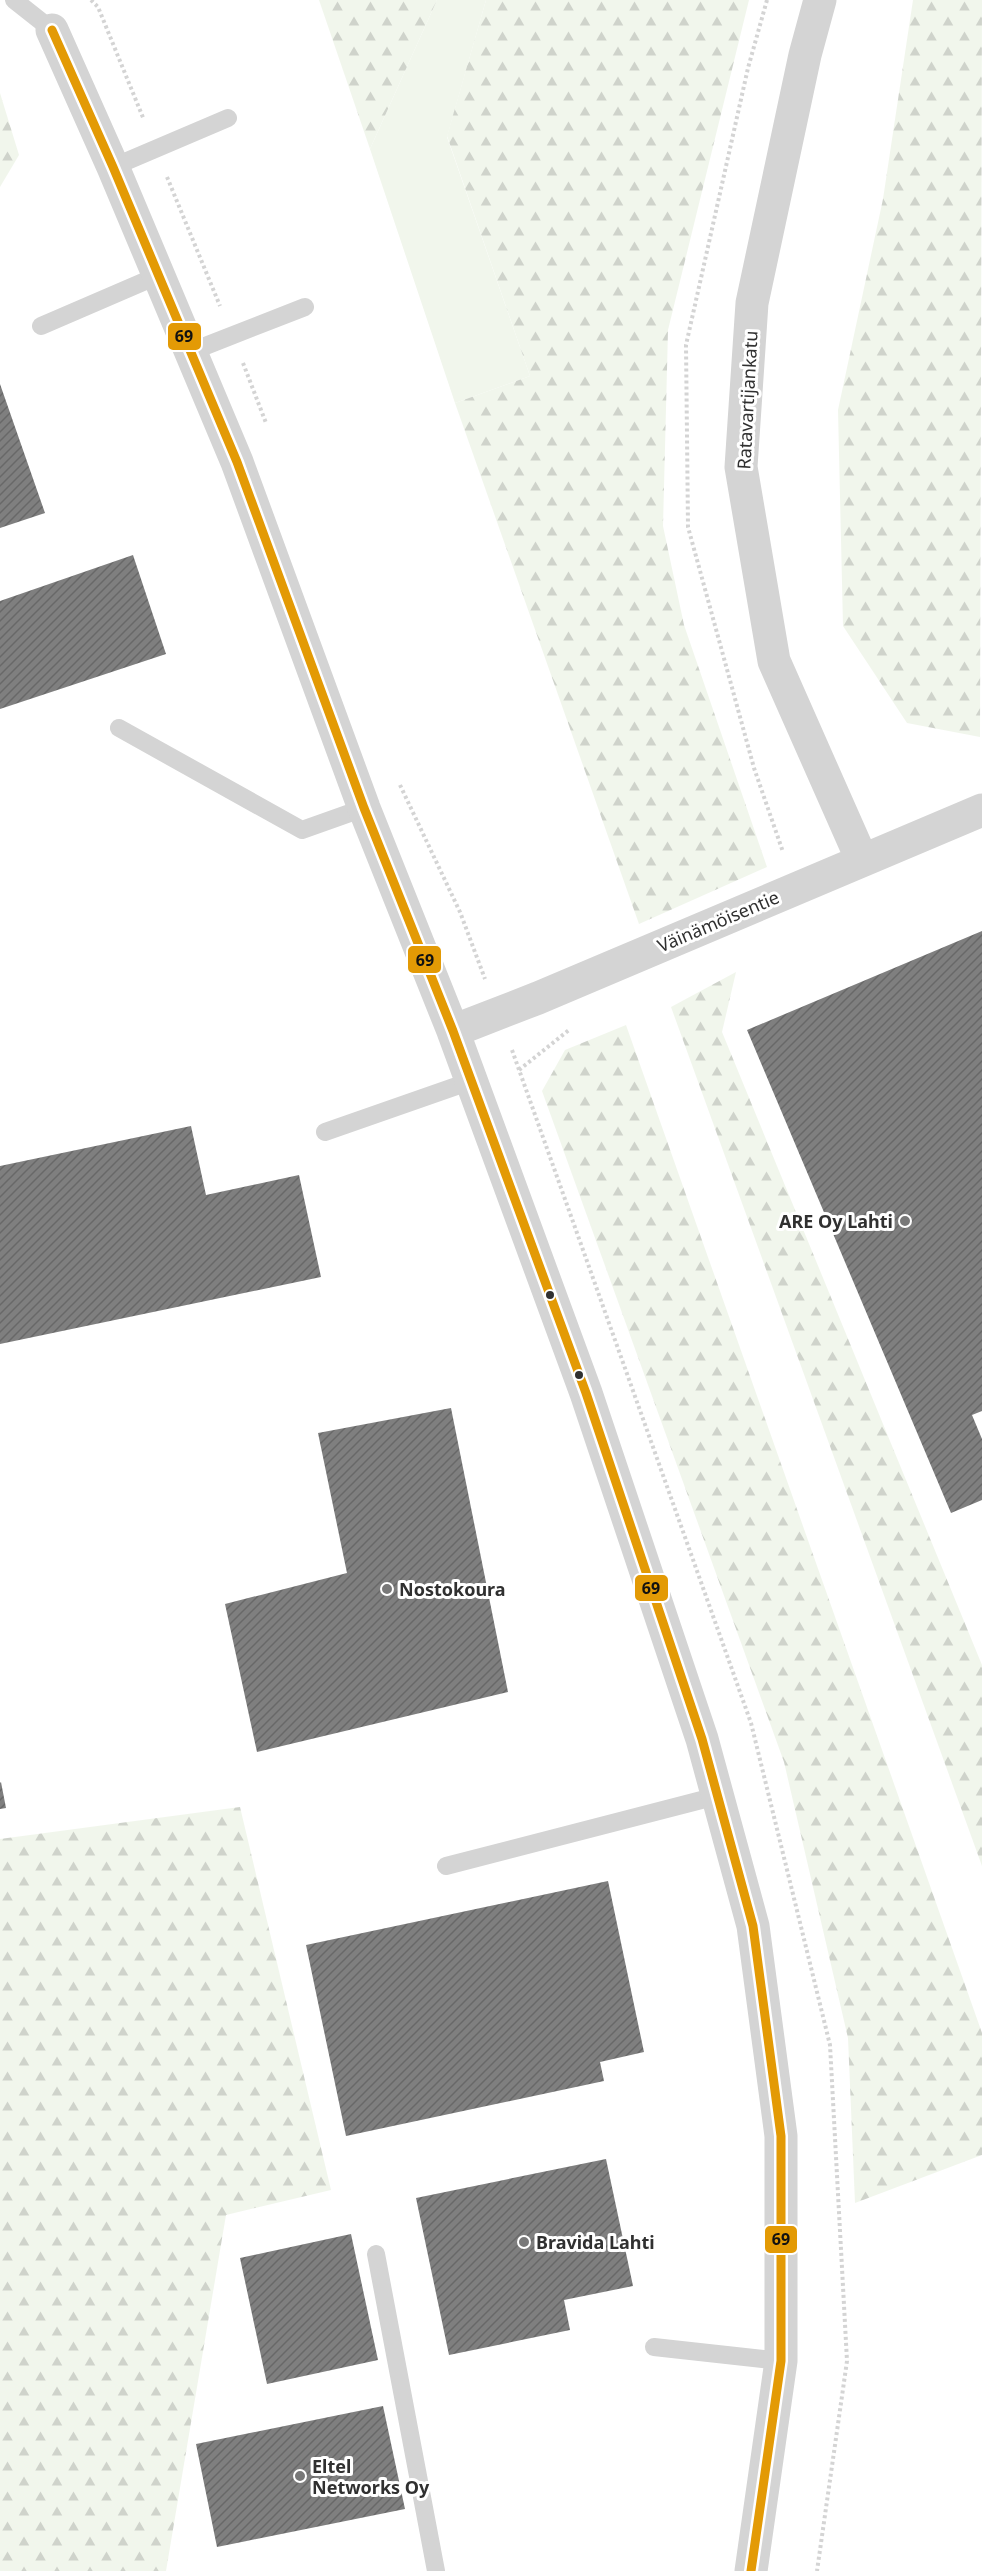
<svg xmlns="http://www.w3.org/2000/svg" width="982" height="2571" font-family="'Noto Sans',sans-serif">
	<defs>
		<pattern id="forest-firs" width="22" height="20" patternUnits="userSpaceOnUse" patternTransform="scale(1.5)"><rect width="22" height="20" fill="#f1f6ec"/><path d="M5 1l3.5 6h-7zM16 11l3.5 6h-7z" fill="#cfd3cb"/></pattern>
		<pattern id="building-hatch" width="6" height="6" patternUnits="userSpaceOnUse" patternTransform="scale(1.5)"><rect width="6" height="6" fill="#7f7f7f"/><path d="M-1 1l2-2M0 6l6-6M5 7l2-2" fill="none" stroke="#686868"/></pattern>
	</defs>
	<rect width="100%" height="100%" fill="#fff"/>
	<path fill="#f1f6ec" d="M437,0H486L447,137L530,376L455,403L370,149Z"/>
	<path fill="url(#forest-firs)" d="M319,0H437L370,149Z
		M486,0H749L668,330L663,526L684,625L767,867L639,924L455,403L530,376L447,136Z
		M913,0H982L980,737L907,723L843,626L838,410L883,199Z
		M0,93L19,155L0,187Z
		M736,972L722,1032L982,1665V1866L671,1007Z
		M626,1025L982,2033V2155L855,2203L848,2038L784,1762L542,1091L565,1050Z
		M240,1807L331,2190L226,2215L166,2571H0V1839Z"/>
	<path fill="url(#building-hatch)" d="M0,384L45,513L0,528Z
		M133,555L166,654L0,709V601Z
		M982,931V1411L972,1415L982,1439V1500L951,1513L747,1030Z
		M191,1126L206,1195L299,1175L321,1277L0,1344V1166Z
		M451,1408L508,1692L257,1752L225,1604L347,1573L318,1433Z
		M1,1782L6,1808L0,1809V1783Z
		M608,1881L644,2052L600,2062L604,2081L346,2136L306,1945Z
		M606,2159L633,2286L564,2300L570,2330L449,2355L416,2198Z
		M351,2234L378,2360L267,2384L240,2258Z
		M383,2406L405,2509L217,2547L196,2444Z"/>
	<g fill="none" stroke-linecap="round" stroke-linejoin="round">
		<path stroke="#d4d4d4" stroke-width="4" stroke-dasharray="3 3" stroke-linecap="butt" d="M91,0L98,7L144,120
			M767,0L748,68L686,345L688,527L754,768L783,852
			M167,177L220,306
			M243,363L266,423
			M400,785L460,912L485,979
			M512,1050L751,1723L830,2045L847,2361L817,2571
			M519,1070L569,1030"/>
		<path stroke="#d4d4d4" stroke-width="18" d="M14,0L52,30
			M113,167L228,118
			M41,326L157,276
			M190,352L305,307
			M119,728L302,830L364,808
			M325,1132L471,1081
			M446,1866L717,1796
			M376,2254L436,2571
			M654,2347L781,2361"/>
		<path stroke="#d4d4d4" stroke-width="33" d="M820,0L805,55L752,303L741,467L774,661L862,860
			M52,30L113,167L237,462L364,808L453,1031L586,1393L702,1739L753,1926L781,2136V2361L751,2571
			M453,1031L538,998L982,810"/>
		<defs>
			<path id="bus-1" d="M52,30L113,167L237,462L364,808L453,1031L586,1393L702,1739L753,1926L781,2136V2361L751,2571"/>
		</defs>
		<use href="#bus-1" stroke="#fff" stroke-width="14"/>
		<use href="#bus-1" stroke="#e39a05" stroke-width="9"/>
	</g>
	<g fill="#787878" stroke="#fff" stroke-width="2">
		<circle cx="905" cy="1221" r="6"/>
		<circle cx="387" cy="1589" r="6"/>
		<circle cx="524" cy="2242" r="6"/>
		<circle cx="300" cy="2476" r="6"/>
	</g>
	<g fill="#303030" stroke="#fff" stroke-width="2">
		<circle cx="550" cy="1295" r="5"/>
		<circle cx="579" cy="1375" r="5"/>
	</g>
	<g text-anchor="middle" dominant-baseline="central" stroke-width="6" stroke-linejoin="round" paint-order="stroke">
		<g font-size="18" fill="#303030" stroke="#fff">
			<text transform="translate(747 400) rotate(-87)">Ratavartijankatu</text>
			<text transform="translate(718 921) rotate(-23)">Väinämöisentie</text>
		</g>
		<g font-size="18" font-weight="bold" fill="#303030" stroke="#fff" text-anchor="start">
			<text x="893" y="1221" text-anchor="end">ARE Oy Lahti</text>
			<text x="399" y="1589">Nostokoura</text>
			<text x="536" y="2242">Bravida Lahti</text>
			<text x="312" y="2466">Eltel<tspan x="312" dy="21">Networks Oy</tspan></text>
		</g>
	</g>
	<g stroke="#fff" stroke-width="2">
		<rect x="167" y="322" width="35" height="29" rx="6" fill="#e39a05"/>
		<rect x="407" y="945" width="35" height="29" rx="6" fill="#e39a05"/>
		<rect x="634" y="1574" width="35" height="28" rx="6" fill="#e39a05"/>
		<rect x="764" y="2225" width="34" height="29" rx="6" fill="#e39a05"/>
	</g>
	<g font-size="16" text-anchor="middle" font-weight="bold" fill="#111">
		<text x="184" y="342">69</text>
		<text x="425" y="966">69</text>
		<text x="651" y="1594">69</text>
		<text x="781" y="2245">69</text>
	</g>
</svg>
